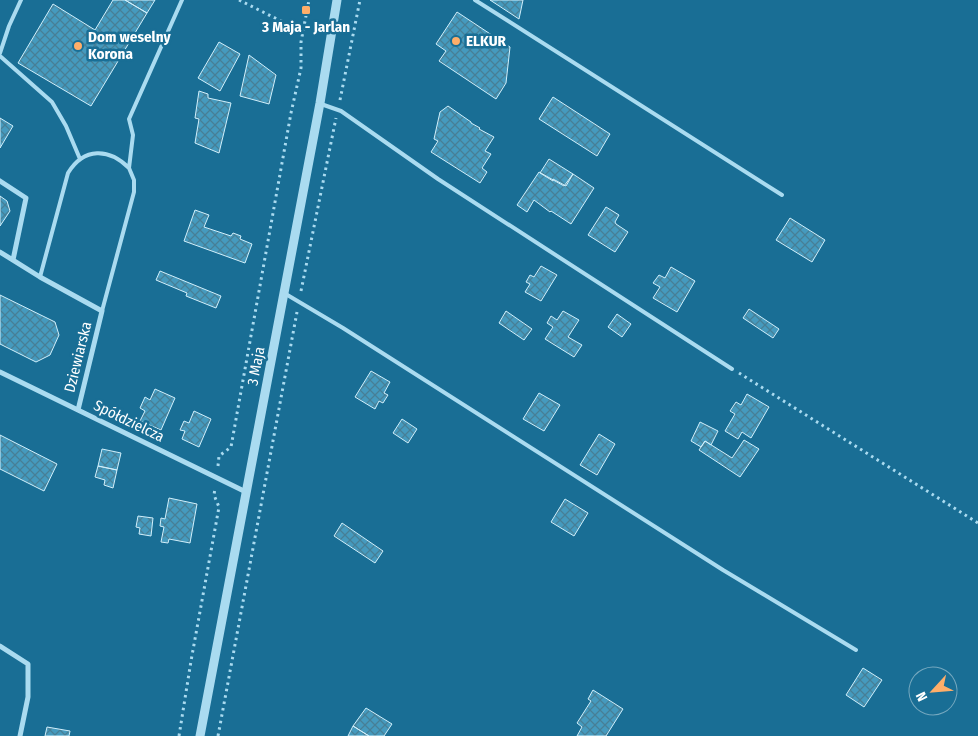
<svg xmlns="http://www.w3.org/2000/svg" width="978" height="736" font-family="'Fira Sans Condensed',sans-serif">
	<defs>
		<pattern id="building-cross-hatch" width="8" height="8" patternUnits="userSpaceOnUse" patternTransform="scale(1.25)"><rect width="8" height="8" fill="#459abe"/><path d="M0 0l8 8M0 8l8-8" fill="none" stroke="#477f96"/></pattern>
	</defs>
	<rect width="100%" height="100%" fill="#196e95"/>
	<path fill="url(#building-cross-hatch)" stroke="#d1effb" d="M113,0H125L147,13L91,106L18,63L53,4L95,30Z
		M125,0H155L147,13Z
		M490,0H523L519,19Z
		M457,12L510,47L506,83L496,99L439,61L446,51L436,44Z
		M219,42L240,54L220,91L198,78Z
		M249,55L276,75L269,104L240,96Z
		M199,91L208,94V98L231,103L219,153L195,143L199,119L195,118Z
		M553,97L610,134L597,156L539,119Z
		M448,106L471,122V123L480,128L479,129L494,137L485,151L491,154L482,168L487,172L480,183L431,152L438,141L434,139L440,112Z
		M0,118L13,126L0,148Z
		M549,159L573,174L566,186L553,179V181L540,173Z
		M539,172L564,186L573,174L594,188L571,224L551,211L550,212L534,200L527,212L517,205Z
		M0,196L7,201L10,211L0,226Z
		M606,207L619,215L615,222L616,224L628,232L615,252L588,235Z
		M195,210L209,215L204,227L231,236L233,233L241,236L240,239L252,244L245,263L184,241Z
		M790,218L825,240L812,262L776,240Z
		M541,266L557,275L541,301L525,292L530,284L526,282L530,275L534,277Z
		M671,267L695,281L677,312L653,298L660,287L653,283L659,275L665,278Z
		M160,271L221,296L216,308L186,296L187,293L156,280Z
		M0,295L55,322L59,335L50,355L36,362L0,344Z
		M749,309L779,329L773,338L743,318Z
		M506,311L532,329L524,340L499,323Z
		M563,311L579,320L568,337L582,345L574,357L545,339L553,327L547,323L551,316L557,320Z
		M617,314L631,324L622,337L608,327Z
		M371,371L390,382L384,393L388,395L383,403L379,401L375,409L355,397Z
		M155,389L175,398L161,430L140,421L145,411L140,408L145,397L150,400Z
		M539,393L560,405L544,431L523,419Z
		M747,394L769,407L751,438L742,432L738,439L725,431L735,414L730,411L736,402L741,405Z
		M194,411L211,419L199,447L182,439L185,431L180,430L184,421L189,423Z
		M402,419L417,429L408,443L393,433Z
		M700,422L718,431L711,445L705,441L701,447L691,441Z
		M599,434L615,444L597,475L580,465Z
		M0,435L57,464L44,491L0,469Z
		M744,440L759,449L740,477L699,450L705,441L732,458Z
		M102,449L121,453L117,470L98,466Z
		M98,466L117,470L113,488L104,485L105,480L95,477Z
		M169,498L197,504L190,543L169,539L168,543L161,542L164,527L160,526L161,518L165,519Z
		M565,499L588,513L574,536L551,522Z
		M138,516L153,518L151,536L139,534L140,528L136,527Z
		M342,523L383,551L375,563L334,536Z
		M863,668L882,680L864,707L846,695Z
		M593,690L623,709L606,736H577L582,727L577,723L591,701L588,699Z
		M366,708L392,724L384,736H369L353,726Z
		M353,726L369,736H348Z
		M47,727L70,731L69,736H45Z"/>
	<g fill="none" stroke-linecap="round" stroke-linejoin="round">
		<path stroke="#aadbf0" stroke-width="3" stroke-dasharray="2.5 4" stroke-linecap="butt" d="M239,0L303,32
			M340,100L360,0
			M301,291L336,118
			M739,373L978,523
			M218,466L219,456L231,447L291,113L301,68V42L309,0
			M179,736L191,661L219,507L214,495L215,488
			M218,736L297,312"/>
		<path stroke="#aadbf0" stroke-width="4" d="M475,0L782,195
			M0,53L9,26L21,0
			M0,56L52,102L66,126L80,159
			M321,104L341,111L438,179L732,369
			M40,277L68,173C84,147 109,148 129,168
			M284,293L343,328L723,570L856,650
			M102,311L134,192V180L129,168L133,135L129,119L182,0"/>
		<path stroke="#aadbf0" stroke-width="5" d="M0,181L26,198L13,260
			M0,252L40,277L102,311L78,410
			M0,372L246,492
			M0,646L28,664V697L20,736"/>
		<path stroke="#aadbf0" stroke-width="9" d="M200,736L320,103L337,0"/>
	</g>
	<g fill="#ffae69" stroke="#196e95" stroke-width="2">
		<rect x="301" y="5" width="10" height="10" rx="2.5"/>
		<circle cx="456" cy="41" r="5"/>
		<circle cx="78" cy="46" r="5"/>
	</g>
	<g text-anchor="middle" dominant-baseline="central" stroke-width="5" stroke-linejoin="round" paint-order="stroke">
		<g font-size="15" font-weight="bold" fill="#fff" stroke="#196e95" text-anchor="start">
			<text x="306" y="27" text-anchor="middle">3 Maja - Jarlan</text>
			<text x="88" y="37">Dom weselny<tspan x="88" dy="17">Korona</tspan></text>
			<text x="466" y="41">ELKUR</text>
		</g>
		<g font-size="15" fill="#fff" stroke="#196e95">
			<text transform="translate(78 357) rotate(-76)">Dziewiarska</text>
			<text transform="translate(256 366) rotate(-79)">3 Maja</text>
			<text transform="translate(129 421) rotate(26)">Spółdzielcza</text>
		</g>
	</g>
	<g transform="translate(933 691) rotate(244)"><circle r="24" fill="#196e95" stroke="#75a8bf"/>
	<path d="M0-4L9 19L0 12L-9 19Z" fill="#ffae69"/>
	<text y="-8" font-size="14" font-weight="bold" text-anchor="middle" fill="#ffffff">N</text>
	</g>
</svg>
